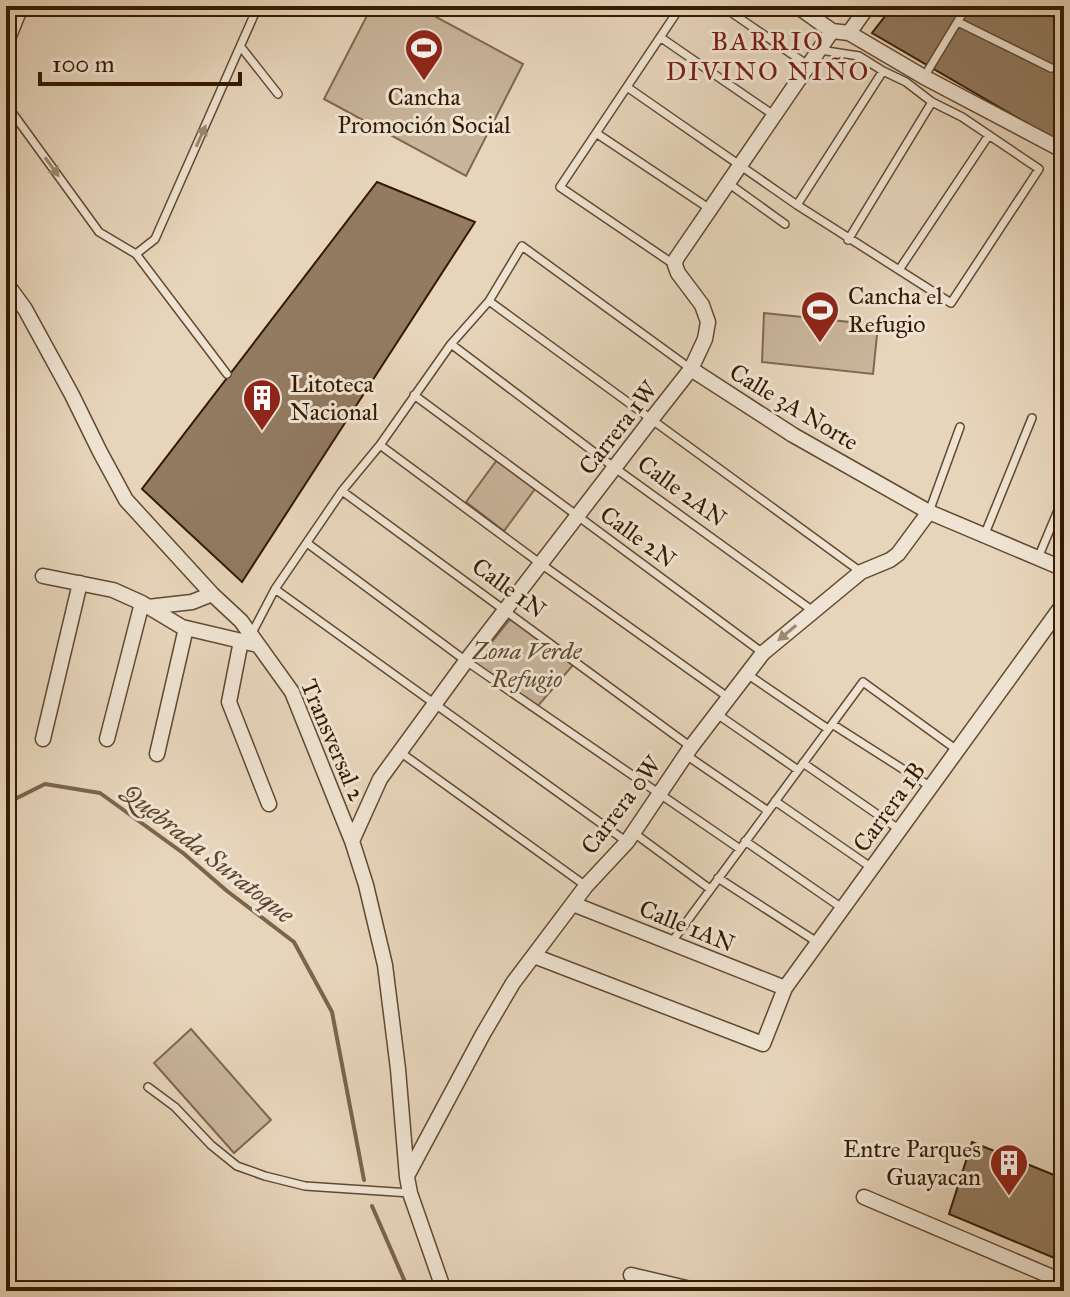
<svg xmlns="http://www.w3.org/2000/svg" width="1070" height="1297" font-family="'IM FELL Great Primer',serif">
	<rect width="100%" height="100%" fill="#e7d5bb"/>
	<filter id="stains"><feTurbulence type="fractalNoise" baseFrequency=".0025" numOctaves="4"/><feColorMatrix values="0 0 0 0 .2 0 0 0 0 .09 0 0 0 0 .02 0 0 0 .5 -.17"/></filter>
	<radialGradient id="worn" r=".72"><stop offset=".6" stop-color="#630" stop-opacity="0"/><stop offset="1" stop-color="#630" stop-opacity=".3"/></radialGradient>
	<path fill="#c9b59b" stroke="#7f684e" stroke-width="2" d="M372,6H416L523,64L466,176L324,99Z
		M764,313L878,325L873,374L762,362Z
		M497,460L535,489L504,531L466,502Z
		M511,618L574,664L537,707L474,664Z
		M191,1029L271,1120L234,1153L154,1063Z"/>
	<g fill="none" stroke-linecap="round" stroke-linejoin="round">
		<path stroke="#7b644a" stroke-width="4" d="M6,786L13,800L45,784L100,793L183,853L227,891L294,942L332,1012L364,1180
			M372,1206L409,1291"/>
	</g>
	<path fill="#927b61" stroke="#351a00" stroke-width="2" d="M893,6H1034L1064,22V145L872,33Z
		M377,182L475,222L242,582L142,489Z
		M972,1142L1064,1179V1262L949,1214Z"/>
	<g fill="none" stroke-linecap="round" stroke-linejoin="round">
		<defs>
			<path id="lane" d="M722,6L809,66
				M958,22L1051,68
				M660,37L775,116
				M241,47L278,94
				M6,53L25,6
				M924,77L967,6
				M627,87L797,205L951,303L1039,169L962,117L932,102L906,82L883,71L859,56L820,50
				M6,104L99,232L136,254L155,239L258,6
				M596,133L710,209
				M728,183L785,224
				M797,205L883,71
				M848,240L932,102
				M136,254L227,374
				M676,259L669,261L560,187L681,6
				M899,270L989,135
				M489,301L861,572
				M451,344L615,468L813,611
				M414,395L763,653
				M380,445L541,564L729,698
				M342,491L691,747
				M929,512L960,427
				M984,536L1032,418
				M307,543L466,661L740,849
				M1038,558L1064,496
				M275,589L627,842
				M251,635L275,589L342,491L380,445L451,344L489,301L522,246L691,369
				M747,674L828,729
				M717,714L798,770
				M832,724L931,787
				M400,752L586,886
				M686,755L768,811
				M803,763L900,830
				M775,801L872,868
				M634,833L710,889
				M745,841L842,908
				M718,878L817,942
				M671,943L863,682L957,750
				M148,1087L175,1107L211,1145L237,1166L265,1176L305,1186L410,1193"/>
			<path id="street" d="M797,6L832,31L849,33L924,77L1064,151
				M849,33L868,6
				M6,283L25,309L72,395L100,452L126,500L212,594L241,621L292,692L352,841L366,885L385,965L398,1069L407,1177L410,1193L442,1285L447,1291
				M691,369L793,435L929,512L1064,569
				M43,576L113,590L142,603L182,627L258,645
				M148,607L192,602L212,594
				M241,641L229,702L269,804
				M43,739L80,583
				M107,739L142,603
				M157,754L186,628
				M352,841L380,779L466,661L651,420L691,369L705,339L708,322L702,305L678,273L675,265L676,259L832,31
				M573,904L785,988
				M534,956L763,1044L785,988L1064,603
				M407,1176L483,1034L513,983L586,886L627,842L691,747L763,653L861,572L890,560L898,554L929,512
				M864,1197L1064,1282
				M631,1275L699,1291"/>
		</defs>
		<use href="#lane" stroke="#62492f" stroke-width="10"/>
		<use href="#street" stroke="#62492f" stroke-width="17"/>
		<use href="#lane" stroke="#efe4d3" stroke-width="7"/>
		<use href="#street" stroke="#efe4d3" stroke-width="14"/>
	</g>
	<defs><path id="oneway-solid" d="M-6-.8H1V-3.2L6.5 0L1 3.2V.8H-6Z" transform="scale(2)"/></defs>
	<g fill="#9b8974">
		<use href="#oneway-solid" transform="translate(201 136) rotate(-66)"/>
		<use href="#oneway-solid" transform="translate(52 167) rotate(54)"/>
		<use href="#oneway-solid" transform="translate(787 633) rotate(140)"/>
	</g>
	<defs>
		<symbol id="stadium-pin" viewBox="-11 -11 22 30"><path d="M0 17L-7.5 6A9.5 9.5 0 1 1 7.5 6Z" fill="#8f2418" stroke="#efe4d3"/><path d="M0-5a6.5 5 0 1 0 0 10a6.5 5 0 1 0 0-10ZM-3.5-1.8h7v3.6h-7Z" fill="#fff"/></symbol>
		<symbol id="building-pin" viewBox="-11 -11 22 30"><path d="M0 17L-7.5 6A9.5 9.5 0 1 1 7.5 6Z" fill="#8f2418" stroke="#efe4d3"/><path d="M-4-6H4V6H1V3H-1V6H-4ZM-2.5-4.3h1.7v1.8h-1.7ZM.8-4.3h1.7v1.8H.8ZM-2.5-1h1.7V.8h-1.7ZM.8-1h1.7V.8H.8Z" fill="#fff"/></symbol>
	</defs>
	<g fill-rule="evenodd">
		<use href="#stadium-pin" x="402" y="26" width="44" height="60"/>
		<use href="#stadium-pin" x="798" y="288" width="44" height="60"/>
		<use href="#building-pin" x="240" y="376" width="44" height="60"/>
		<use href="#building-pin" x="987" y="1141" width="44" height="60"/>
	</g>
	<g text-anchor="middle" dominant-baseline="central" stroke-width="6" stroke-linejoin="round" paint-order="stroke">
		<g font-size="24" fill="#351a00" stroke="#efe4d3" text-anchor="start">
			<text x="424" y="97" text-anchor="middle">Cancha<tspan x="424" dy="28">Promoción Social</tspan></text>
			<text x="848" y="296">Cancha el<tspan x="848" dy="28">Refugio</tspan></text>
			<text x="290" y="384">Litoteca<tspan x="290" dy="28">Nacional</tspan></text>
			<text x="981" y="1149" text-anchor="end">Entre Parques<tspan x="981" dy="28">Guayacan</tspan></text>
		</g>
		<g font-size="24" fill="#351a00" stroke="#efe4d3">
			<text transform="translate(794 407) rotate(31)">Calle 3A Norte</text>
			<text transform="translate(618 428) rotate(-52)">Carrera 1W</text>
			<text transform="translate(682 491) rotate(36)">Calle 2AN</text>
			<text transform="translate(638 537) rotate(36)">Calle 2N</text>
			<text transform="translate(509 588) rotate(36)">Calle 1N</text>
			<text transform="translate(333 740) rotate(67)">Transversal 2</text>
			<text transform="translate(621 805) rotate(-53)">Carrera 0W</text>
			<text transform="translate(889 807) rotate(-54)">Carrera 1B</text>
			<text transform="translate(687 926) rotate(22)">Calle 1AN</text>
		</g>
		<g font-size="24" font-style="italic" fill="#61482e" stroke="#efe4d3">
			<text x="527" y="651">Zona Verde<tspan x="527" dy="28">Refugio</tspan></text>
		</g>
		<g font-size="26" letter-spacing="2" fill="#7a1f14" stroke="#efe4d3">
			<text x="768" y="41">BARRIO<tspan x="768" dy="30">DIVINO NIÑO</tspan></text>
		</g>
		<g font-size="26" font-style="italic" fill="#5e452b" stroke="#efe4d3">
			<text transform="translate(208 853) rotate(38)">Quebrada Suratoque</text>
		</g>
	</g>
	<rect width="1070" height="1297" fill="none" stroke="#e7d5bb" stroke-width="32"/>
	<rect x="8" y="8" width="1054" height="1281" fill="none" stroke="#351a00" stroke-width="4"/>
	<rect x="16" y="16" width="1038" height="1265" fill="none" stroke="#351a00" stroke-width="2"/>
	<path d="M40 72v12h200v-12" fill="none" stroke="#351a00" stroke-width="4"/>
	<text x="52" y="72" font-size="24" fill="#351a00" stroke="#efe4d3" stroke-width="6" paint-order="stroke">100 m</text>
	<rect width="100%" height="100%" filter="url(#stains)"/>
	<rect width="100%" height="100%" fill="url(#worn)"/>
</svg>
